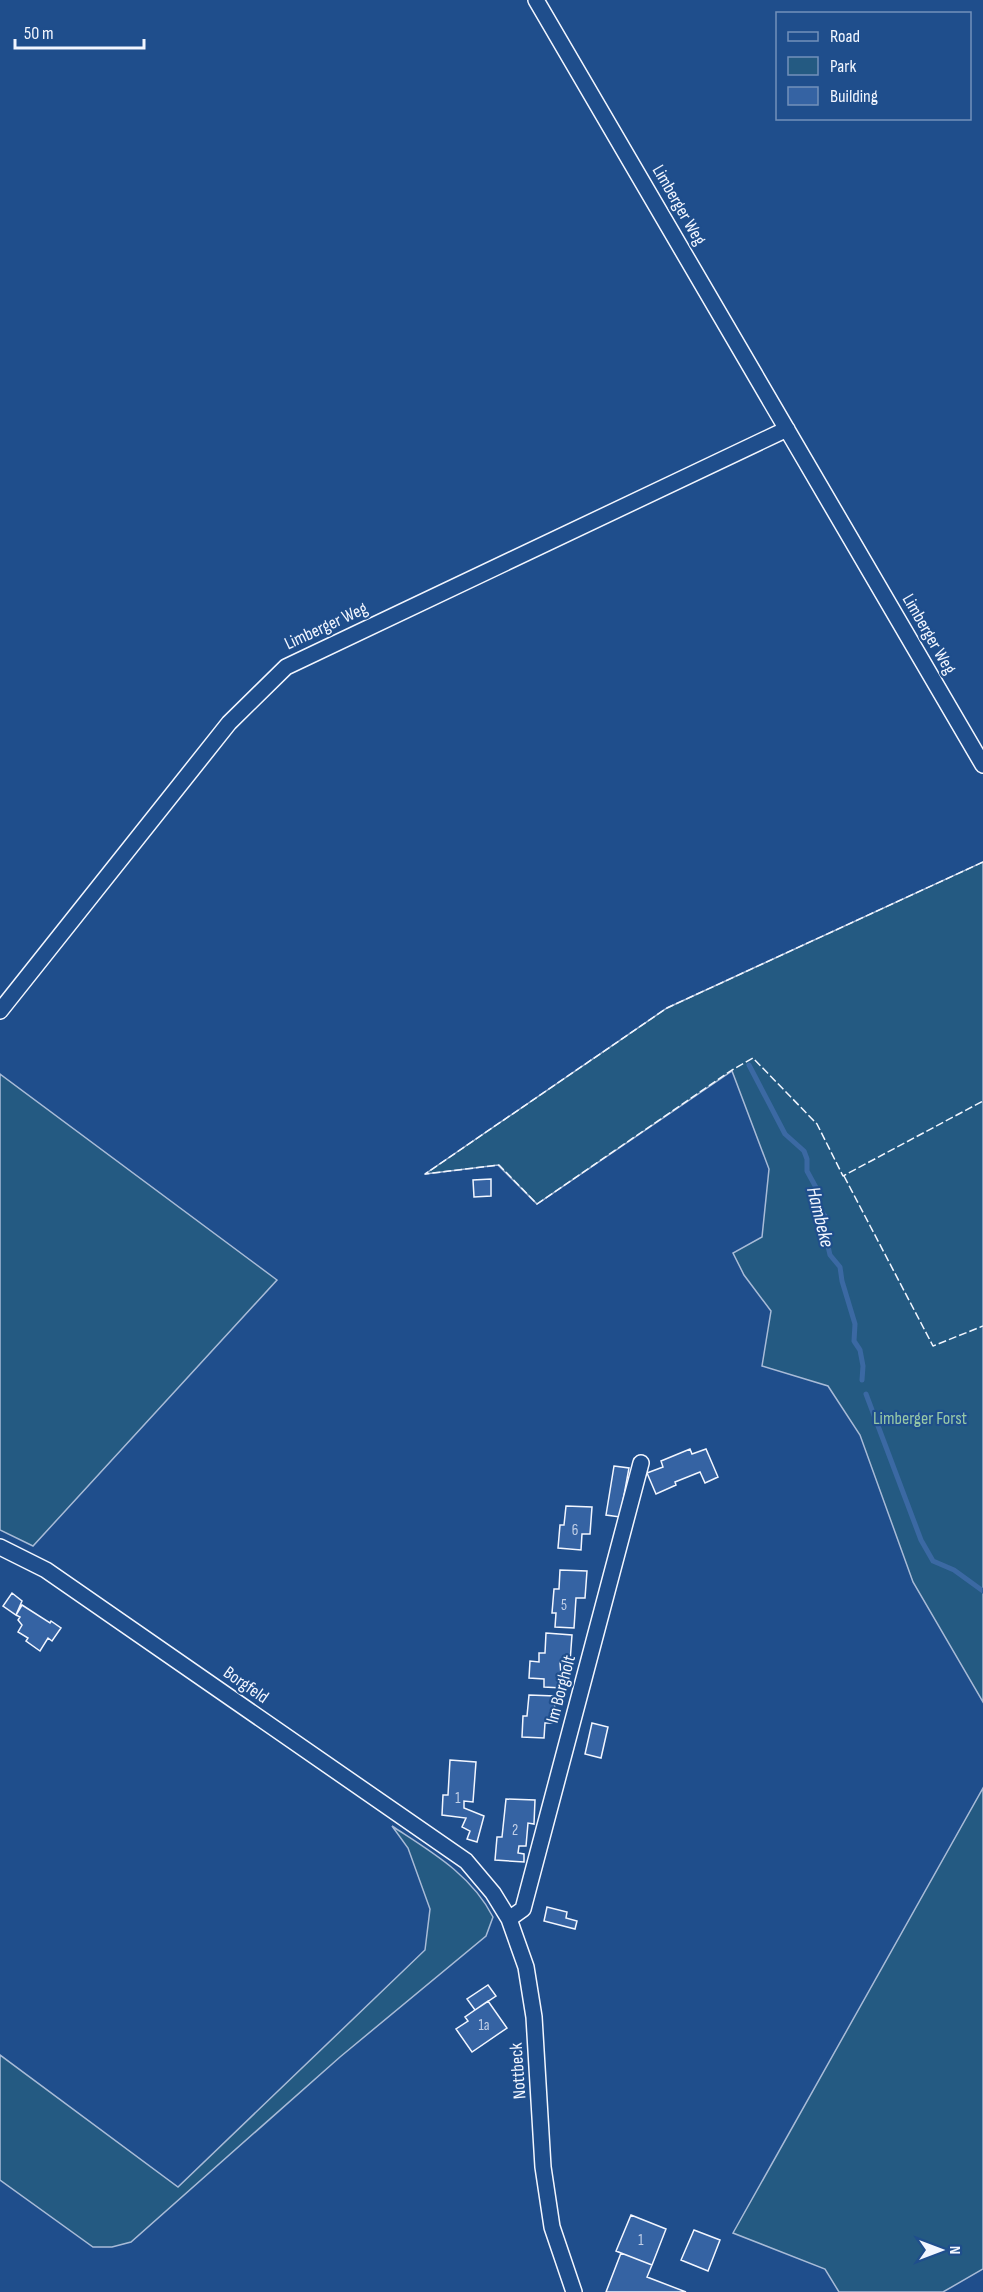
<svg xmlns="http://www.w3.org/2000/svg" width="983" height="2292" font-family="'Sofia Sans Condensed',sans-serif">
	<rect width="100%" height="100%" fill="#1f4e8c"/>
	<path fill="#245a82" stroke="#a8bbd7" stroke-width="1.5" d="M983,862V1702L913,1582L860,1435L828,1386L762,1366L771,1311L744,1275L733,1253L762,1237L769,1169L732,1071L537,1204L498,1165L425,1174L667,1008Z
		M0,1074L277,1280L33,1546L0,1530Z
		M983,1788V2269L943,2292H839L825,2269L733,2233Z
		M392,1826C430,1851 471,1874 493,1917L486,1936L340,2057L131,2242L112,2247H93L0,2180V2055L178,2187L425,1950L430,1909L408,1848Z"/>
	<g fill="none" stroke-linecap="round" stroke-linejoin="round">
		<path stroke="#3b69a3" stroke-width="5" d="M749,1065L785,1134L804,1151L807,1159V1171L819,1193L817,1207L825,1216L824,1229L830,1255L840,1267L842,1281L855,1324L854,1341L860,1350L863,1366L862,1380
			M866,1394L921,1540L933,1561L954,1570L983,1591"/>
	</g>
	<path fill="#3563a3" stroke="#f2f6ff" stroke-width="1.5" d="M491,1179V1196L474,1197L473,1180Z
		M690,1449L692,1454L706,1449L718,1477L705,1483L700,1472L675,1482L676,1485L656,1494L647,1473L663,1467L661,1461Z
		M614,1466L629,1468L620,1517L606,1515Z
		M566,1506L592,1507L590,1534H582L581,1550L558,1548L560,1525H564Z
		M560,1570L587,1571L585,1598H576L574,1628L555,1627L556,1613H552L554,1589H559Z
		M12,1593L22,1601L16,1615L3,1606Z
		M22,1605L50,1623L51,1621L61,1628L52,1641L48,1638L40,1651L26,1641L28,1638L18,1632L22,1625L18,1620L20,1617L16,1615Z
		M546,1633L572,1635L570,1662H560L562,1688L544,1687V1679L529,1678L530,1661L539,1662V1653H545Z
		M529,1695L555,1696L554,1723H545L544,1738L522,1737L523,1716H527Z
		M592,1723L608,1727L601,1758L585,1754Z
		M450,1760L476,1762L473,1802L464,1801V1808L484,1816L477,1842L467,1839L470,1831L462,1827L466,1818L442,1815L443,1795H448Z
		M506,1799L535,1800L534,1824L528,1823L526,1846H519L518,1853L524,1854V1862L495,1860L497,1837H502Z
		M547,1907L567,1912L566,1918L577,1921L575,1929L544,1921Z
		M488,1985L496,1996L475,2010L467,1999Z
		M488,2001L507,2028L472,2052L456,2029L468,2021L465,2017Z
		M631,2215L666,2229L652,2265L616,2251Z
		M694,2230L720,2240L708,2271L681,2260Z
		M621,2253L652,2265L647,2277L686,2292H606Z"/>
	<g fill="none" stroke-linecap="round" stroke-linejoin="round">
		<defs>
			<path id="minor" d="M536,0L983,765
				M0,1011L229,723L286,667L787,429
				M0,1547L46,1570L466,1861L493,1893L509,1919L526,1967L534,2017L543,2167L552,2227L574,2292
				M509,1919L523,1909L641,1463"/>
		</defs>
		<use href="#minor" stroke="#f2f6ff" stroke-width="18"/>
		<use href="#minor" stroke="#1f4e8c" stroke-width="15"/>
		<path stroke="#f2f6ff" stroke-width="1.5" stroke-dasharray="8 3" stroke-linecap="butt" d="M983,862L667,1008L425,1174L499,1165L537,1204L732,1070L753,1058L817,1124L843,1176L983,1101
			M844,1176L933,1346L983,1326"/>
	</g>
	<g text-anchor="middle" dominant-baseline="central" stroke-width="4.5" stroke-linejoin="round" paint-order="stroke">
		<g font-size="15" fill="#c3d1e8">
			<text x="575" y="1530">6</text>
			<text x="564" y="1605">5</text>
			<text x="458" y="1798">1</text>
			<text x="515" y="1830">2</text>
			<text x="484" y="2025">1a</text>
			<text x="641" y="2240">1</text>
		</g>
		<g font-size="18" fill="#f2f6ff" stroke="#1f4e8c">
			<text transform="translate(679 205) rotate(60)">Limberger Weg</text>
			<text transform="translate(326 626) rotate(-25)">Limberger Weg</text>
			<text transform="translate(929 634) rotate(60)">Limberger Weg</text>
			<text transform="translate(246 1685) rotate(35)">Borgfeld</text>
			<text transform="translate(561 1689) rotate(-75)">Im Borgholt</text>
			<text transform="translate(518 2071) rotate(-94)">Nottbeck</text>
		</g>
		<g font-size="18" fill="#97c8a6" stroke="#1f4e8c">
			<text x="920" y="1418">Limberger Forst</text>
		</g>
		<g font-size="20" font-style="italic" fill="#f2f6ff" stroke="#1f4e8c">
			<text transform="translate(820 1217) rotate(76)">Hambeke</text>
		</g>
	</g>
	<rect x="776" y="12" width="195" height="108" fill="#1f4e8c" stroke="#7391ba" stroke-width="1.5"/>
	<rect x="788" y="32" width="30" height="9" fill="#1f4e8c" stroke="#7391ba" stroke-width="1.5"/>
	<text x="830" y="42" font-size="18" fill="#f2f6ff">Road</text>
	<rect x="788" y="57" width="30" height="18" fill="#245a82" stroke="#7391ba" stroke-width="1.5"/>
	<text x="830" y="72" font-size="18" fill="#f2f6ff">Park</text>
	<rect x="788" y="87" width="30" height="18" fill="#3563a3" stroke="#7391ba" stroke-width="1.5"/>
	<text x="830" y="102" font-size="18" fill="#f2f6ff">Building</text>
	<g transform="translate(941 2250) rotate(90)" stroke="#1f4e8c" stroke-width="4.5" paint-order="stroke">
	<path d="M0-4.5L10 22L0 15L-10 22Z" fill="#f2f6ff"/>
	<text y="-9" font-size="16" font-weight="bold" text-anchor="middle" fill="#f2f6ff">N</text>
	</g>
	<path d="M15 39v9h129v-9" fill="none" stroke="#f2f6ff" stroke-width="3"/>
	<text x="24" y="39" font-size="18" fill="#f2f6ff" stroke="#1f4e8c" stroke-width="4.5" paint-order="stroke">50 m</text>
</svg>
